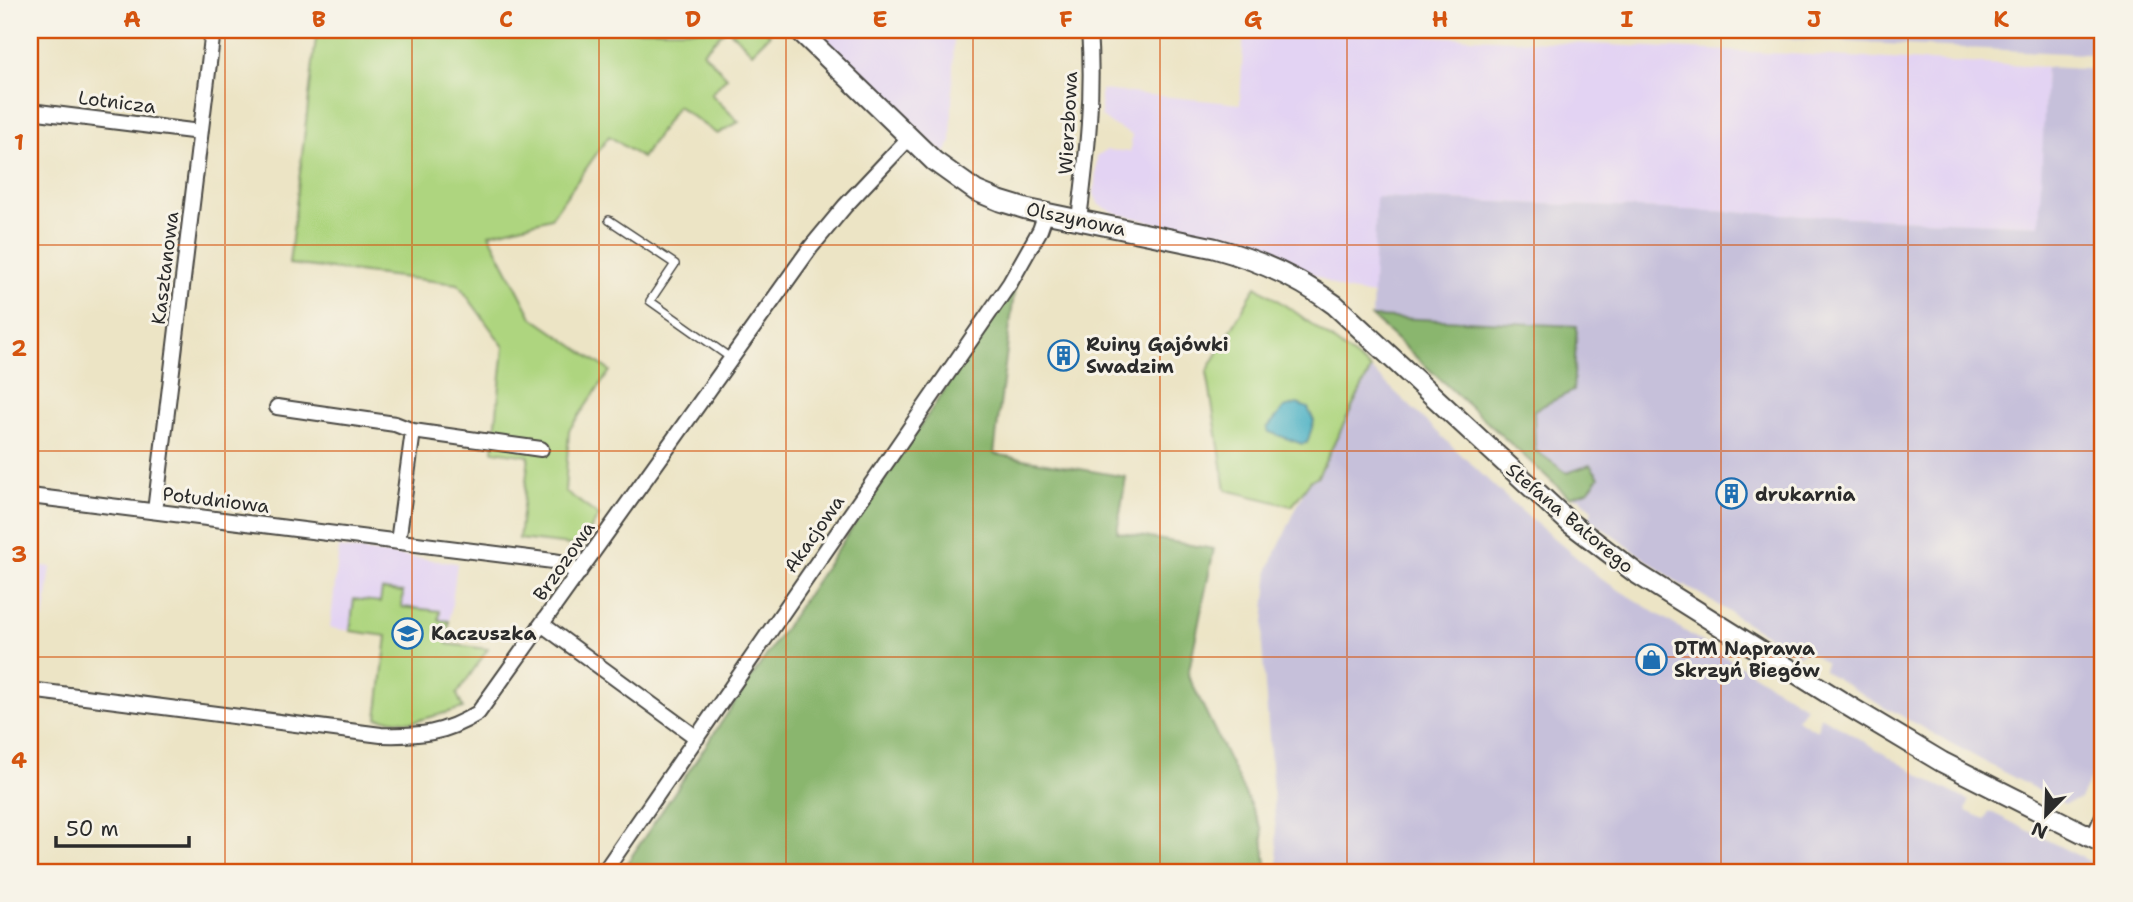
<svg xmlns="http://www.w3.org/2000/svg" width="2133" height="902" font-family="'Shantell Sans',sans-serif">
	<rect width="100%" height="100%" fill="#f7f3e8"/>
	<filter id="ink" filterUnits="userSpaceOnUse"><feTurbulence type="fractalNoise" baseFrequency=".0143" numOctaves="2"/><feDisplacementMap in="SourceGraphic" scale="14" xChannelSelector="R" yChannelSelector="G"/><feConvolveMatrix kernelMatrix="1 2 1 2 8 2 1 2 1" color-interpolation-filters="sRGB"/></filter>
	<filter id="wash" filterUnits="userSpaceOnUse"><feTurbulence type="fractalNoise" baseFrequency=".00686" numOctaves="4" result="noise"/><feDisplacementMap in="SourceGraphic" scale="28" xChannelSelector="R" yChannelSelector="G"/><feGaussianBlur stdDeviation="1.57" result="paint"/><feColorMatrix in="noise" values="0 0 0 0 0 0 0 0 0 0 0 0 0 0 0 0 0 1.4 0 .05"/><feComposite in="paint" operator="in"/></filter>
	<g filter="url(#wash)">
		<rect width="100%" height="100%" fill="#ece4c5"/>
		<path fill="#e3d3f3" d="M816,30H954L951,143L945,153L928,141L884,94L880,92Z
			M1244,30H1313L2046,67L2040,225L1377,197L1373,295L1344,290L1263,248L1118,214L1099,205L1094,194L1097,156L1106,150L1130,152L1132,135L1111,124L1101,116V90L1240,104Z
			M339,548L457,563L447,643L488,649L457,694L463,708L412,722L377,718L387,636L330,628Z
			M30,564L51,567L44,619L30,618Z"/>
		<path fill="#c6c0da" d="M1612,30H2103V55Z
			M2046,67L2103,70V758H2101L2080,799L2065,804L2005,773L1891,710L1890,711L1824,671L1825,662L1807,650L1799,655L1685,585L1684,587L1590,519L1592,510L1580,498L1569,497L1372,317L1376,197L2039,225Z
			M1371,369L1511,502L1603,580L1806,707L1797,719L1817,731L1821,716L1935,784L1969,801L1966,811L1985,819L1989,811L2103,868V872H1279L1262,645L1269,568L1313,472Z"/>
		<path fill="#aed57f" stroke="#6c8055" stroke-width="2" d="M317,30H725L703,52L727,77L711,94L739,122L717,134L677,106L642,158L609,136L551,218L489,234L532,317L610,371L569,430L565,491L599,516L579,546L519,539L529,456L493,451L504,347L458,284L289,264Z
			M729,30H765L770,34L752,52Z
			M1256,286L1298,314L1371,369L1318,476L1311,480L1292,506L1226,490L1207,372Z
			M382,590L403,592L402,607L440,611L439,620L449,621L447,644L488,649L457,694L463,708L412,722L377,718L387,636L350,631L354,599L380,602Z"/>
		<path fill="#8ab66e" stroke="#5a704c" stroke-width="2" d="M1015,285L994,454L1126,477L1117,532L1214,549L1188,675L1262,829L1267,872H621Z
			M1372,317L1577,326L1573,391L1534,410L1535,450L1567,473L1590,465L1599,477L1588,491L1569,497Z"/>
		<path fill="#44afc3" stroke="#386d77" stroke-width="2" d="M1297,404L1308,408L1314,421L1307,443L1302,444L1269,432L1267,428L1284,408Z"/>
	</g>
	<g filter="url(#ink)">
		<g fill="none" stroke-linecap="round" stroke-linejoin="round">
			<defs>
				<path id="lane" d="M609,220L675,264L650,301L732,359"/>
				<path id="street" d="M30,111L200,132
					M1079,219C1087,156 1094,93 1089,30
					M277,407L395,424L413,431L541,449
					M30,496L553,561L559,562L579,573
					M155,511L213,30
					M398,542L413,431
					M543,625L697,738
					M30,690L381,735C421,736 444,734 478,713L811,247L845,206L909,138
					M2093,838L2103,816
					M604,872L1010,283L1040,230L1046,213"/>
				<path id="secondary" d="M799,30L934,161L976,191L1000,201L1026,209L1214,248C1258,260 1298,277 1335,305L1570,523L1636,573L1850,707L1942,762L2103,843"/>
			</defs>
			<use href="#lane" stroke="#484742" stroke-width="10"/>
			<use href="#street" stroke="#484742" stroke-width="18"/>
			<use href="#secondary" stroke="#484742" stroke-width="23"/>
			<use href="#lane" stroke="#fff" stroke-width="7"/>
			<use href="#street" stroke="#fff" stroke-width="14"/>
			<use href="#secondary" stroke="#fff" stroke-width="19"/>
		</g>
	</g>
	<path fill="none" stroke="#d5540f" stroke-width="2" stroke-opacity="0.55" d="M225,30V872M412,30V872M599,30V872M786,30V872M973,30V872M1160,30V872M1347,30V872M1534,30V872M1721,30V872M1908,30V872M30,245H2103M30,451H2103M30,657H2103"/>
	<defs>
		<symbol id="building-ring" viewBox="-11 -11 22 22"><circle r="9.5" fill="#f7f3e8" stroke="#1f6fb2" stroke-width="1.5"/><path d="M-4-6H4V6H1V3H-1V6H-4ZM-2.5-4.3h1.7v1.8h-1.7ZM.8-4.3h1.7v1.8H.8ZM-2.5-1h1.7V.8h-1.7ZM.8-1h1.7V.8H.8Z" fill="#1f6fb2"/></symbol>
		<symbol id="school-ring" viewBox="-11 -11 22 22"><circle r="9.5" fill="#f7f3e8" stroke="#1f6fb2" stroke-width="1.5"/><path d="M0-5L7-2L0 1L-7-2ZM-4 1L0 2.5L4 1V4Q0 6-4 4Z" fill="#1f6fb2"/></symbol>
		<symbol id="shop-ring" viewBox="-11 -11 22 22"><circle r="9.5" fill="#f7f3e8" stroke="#1f6fb2" stroke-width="1.5"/><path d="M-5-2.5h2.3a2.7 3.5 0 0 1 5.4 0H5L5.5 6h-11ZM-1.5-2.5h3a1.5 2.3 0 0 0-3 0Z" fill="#1f6fb2"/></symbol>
	</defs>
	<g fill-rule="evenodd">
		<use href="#building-ring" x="1046" y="338" width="35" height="35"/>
		<use href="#building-ring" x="1714" y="476" width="35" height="35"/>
		<use href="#school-ring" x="390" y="616" width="35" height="35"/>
		<use href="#shop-ring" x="1634" y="642" width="35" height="35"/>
	</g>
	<g text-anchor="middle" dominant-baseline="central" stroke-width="6" stroke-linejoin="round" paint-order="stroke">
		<g font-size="19" fill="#2b2b2b" stroke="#f7f3e8">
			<text transform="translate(117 102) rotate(7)">Lotnicza</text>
			<text transform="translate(1068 123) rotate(-87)">Wierzbowa</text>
			<text transform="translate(1076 219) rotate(12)">Olszynowa</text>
			<text transform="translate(165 268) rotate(-83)">Kasztanowa</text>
			<text transform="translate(216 500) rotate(7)">Południowa</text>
			<text transform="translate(1570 518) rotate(40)">Stefana Batorego</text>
			<text transform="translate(814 534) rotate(-55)">Akacjowa</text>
			<text transform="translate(564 561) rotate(-55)">Brzozowa</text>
		</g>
		<g font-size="19" font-weight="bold" fill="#2b2b2b" stroke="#f7f3e8" text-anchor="start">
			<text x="1086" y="344">Ruiny Gajówki<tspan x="1086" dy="22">Swadzim</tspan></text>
			<text x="1755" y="494">drukarnia</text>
			<text x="431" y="633">Kaczuszka</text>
			<text x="1674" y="648">DTM Naprawa<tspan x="1674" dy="22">Skrzyń Biegów</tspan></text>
		</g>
	</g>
	<rect width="2133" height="902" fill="none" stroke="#f7f3e8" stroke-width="77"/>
	<g transform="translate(2046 815) rotate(203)" stroke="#f7f3e8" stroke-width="5" paint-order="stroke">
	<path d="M0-5L12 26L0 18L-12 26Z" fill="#2b2b2b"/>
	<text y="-10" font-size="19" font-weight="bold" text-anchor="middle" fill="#2b2b2b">N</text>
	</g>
	<path d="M56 836v10h133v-10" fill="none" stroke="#2b2b2b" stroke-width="3.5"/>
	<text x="66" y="836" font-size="21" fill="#2b2b2b" stroke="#f7f3e8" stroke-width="5" paint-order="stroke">50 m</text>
	<rect x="38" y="38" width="2056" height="826" fill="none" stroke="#d5540f" stroke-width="2.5"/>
	<g font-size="23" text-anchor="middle" font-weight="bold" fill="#d5540f">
		<text x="132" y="27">A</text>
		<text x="319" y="27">B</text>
		<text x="506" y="27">C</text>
		<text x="693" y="27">D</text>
		<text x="880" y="27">E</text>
		<text x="1066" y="27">F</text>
		<text x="1253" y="27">G</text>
		<text x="1440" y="27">H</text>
		<text x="1627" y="27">I</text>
		<text x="1814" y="27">J</text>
		<text x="2001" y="27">K</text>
		<text x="19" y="150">1</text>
		<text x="19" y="356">2</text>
		<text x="19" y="562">3</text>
		<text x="19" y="768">4</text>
	</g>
</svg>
